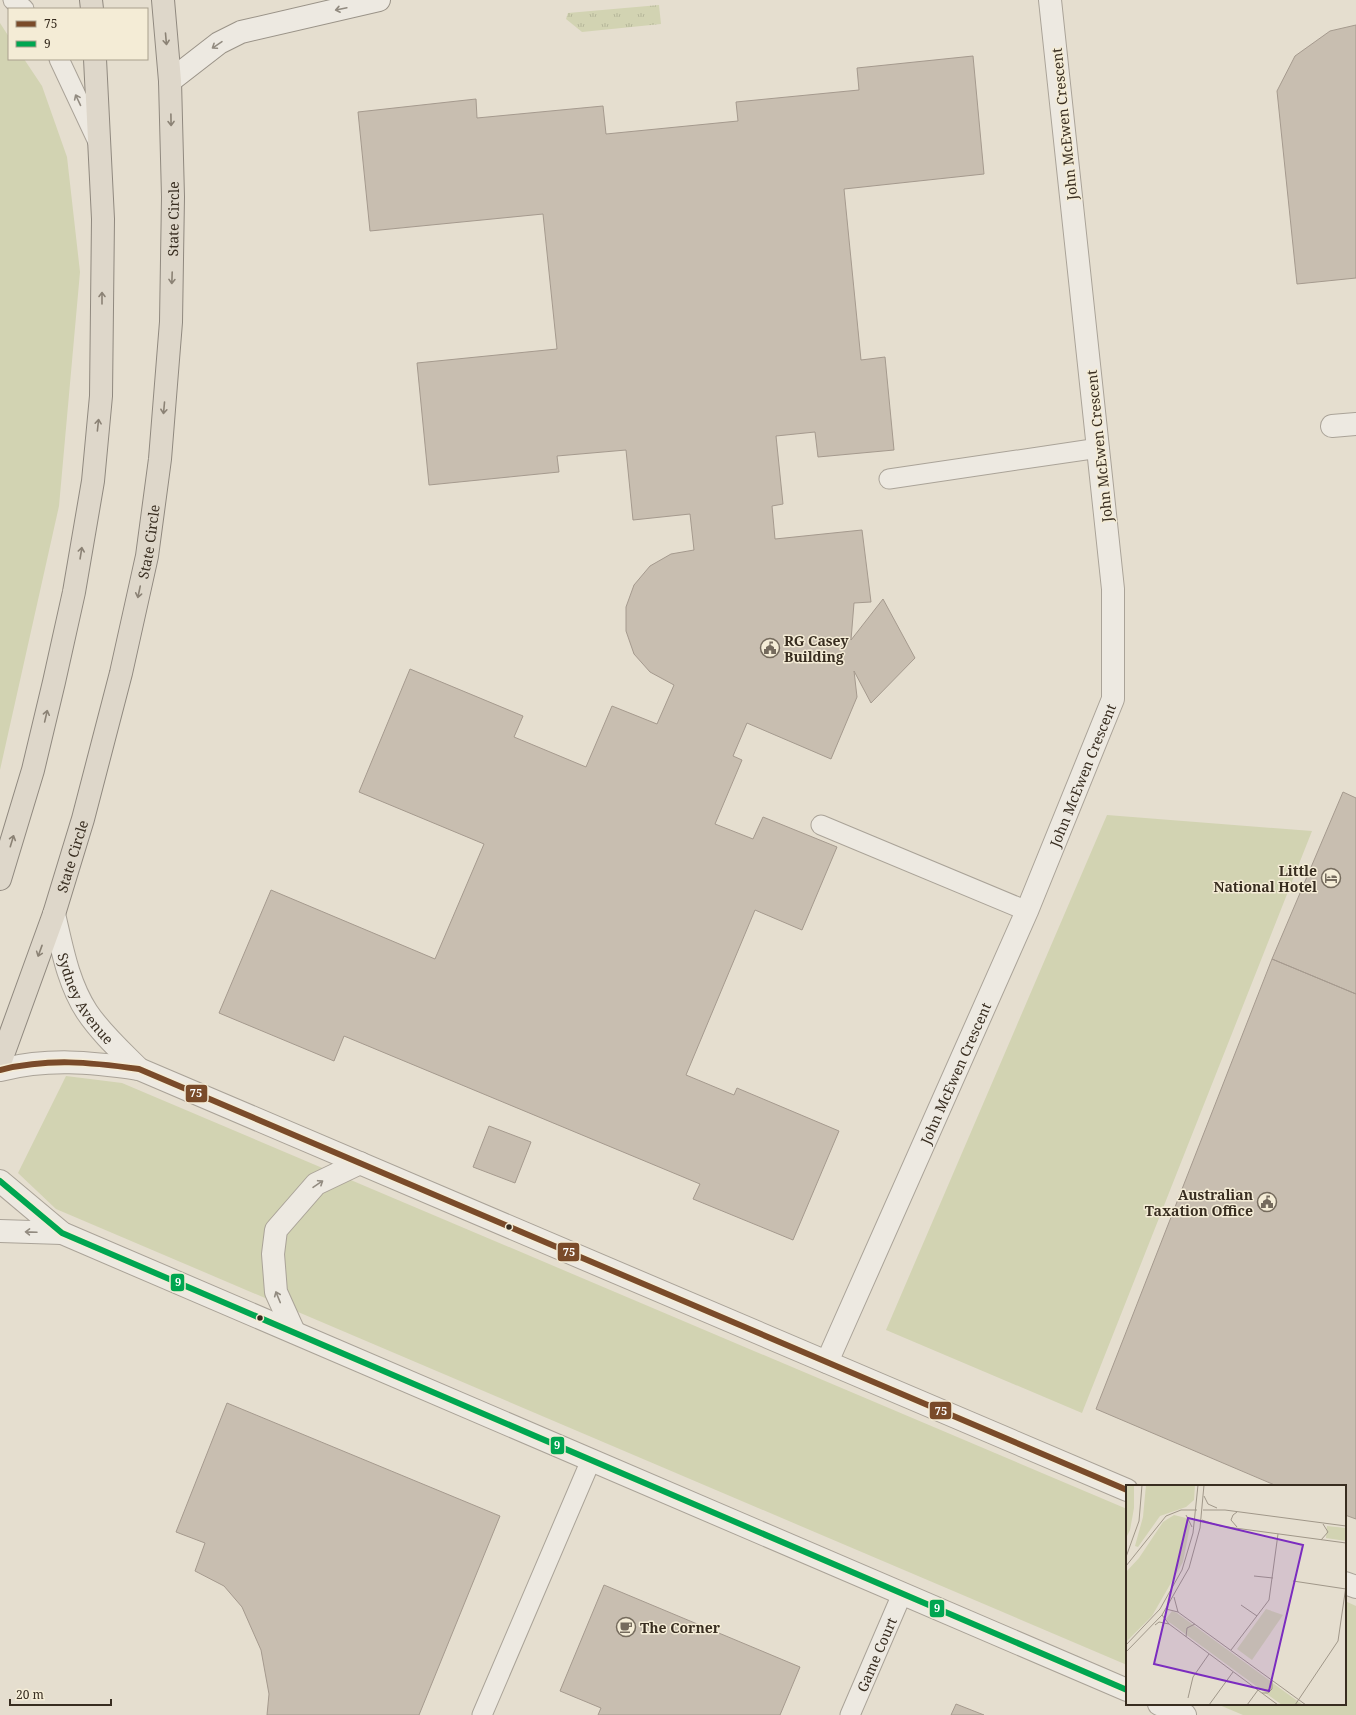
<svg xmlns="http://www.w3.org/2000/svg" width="1356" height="1715" font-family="'Noto Serif',serif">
	<defs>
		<pattern id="grass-tufts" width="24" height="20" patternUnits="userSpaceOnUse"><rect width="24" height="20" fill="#d2d3b2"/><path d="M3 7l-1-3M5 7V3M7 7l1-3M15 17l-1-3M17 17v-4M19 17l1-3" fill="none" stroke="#b5b599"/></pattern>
	</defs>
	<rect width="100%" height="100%" fill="#e5decf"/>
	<path fill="url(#grass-tufts)" d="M659,5L661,24L582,32L566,19L568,13Z"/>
	<path fill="#d2d3b2" d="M0,23L9,37V59H24L42,86L67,157L80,272L59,506L0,770Z
		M1107,815L1312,831L1082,1413L886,1330Z
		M66,1076L122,1083L1127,1509V1665L56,1209L18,1173Z
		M1345,1601L1356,1606V1715H1243L1217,1704H1345Z"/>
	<path fill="#c8beb0" stroke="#a59a8e" d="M1356,25V278L1297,284L1277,91L1295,56L1330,31Z
		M973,56L984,174L844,189L861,360L885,357L894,450L818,457L815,432L776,436L783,504L772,506L775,539L862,530L871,602L854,603L851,640L883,599L915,658L871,703L854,671L857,697L831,759L747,723L733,756L742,760L715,824L753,839L763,817L837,847L802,930L755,910L686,1075L734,1095L737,1088L839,1131L793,1240L693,1199L700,1184L344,1036L334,1061L219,1013L271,890L435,959L484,844L359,792L410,669L523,716L514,737L586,767L612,706L657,724L674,685L650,672L634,654L626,631V607L634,585L650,566L671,554L694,550L690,514L633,520L626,450L557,456L559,472L429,485L417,363L557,349L543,214L370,231L358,112L476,99L477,118L603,106L606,134L738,121L736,102L859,90L857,68Z
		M1343,792L1356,798V994L1272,959Z
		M1272,959L1356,994V1519L1345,1515V1486H1277L1096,1409Z
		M489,1126L531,1142L515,1183L473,1167Z
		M227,1403L500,1516L419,1715H267L269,1694L261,1650L242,1607L224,1586L195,1571L205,1543L176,1532Z
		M604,1585L800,1667L780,1715H598L601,1708L560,1691Z
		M956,1704L984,1715H951Z"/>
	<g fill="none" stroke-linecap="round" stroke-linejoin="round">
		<defs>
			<g id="service">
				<path d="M13,0L24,9"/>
				<path d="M59,59L98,142"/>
				<path d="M889,479L1099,448"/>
				<path d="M821,825L1027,911"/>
				<path d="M482,1715L591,1460"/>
				<path id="s1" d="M850,1715L902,1594"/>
			</g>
			<g id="minor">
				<path d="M1332,426L1356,424"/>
				<path id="s2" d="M54,914C62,948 68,983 87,1012C101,1033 121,1051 139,1069"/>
				<path d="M0,1070C49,1058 89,1062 139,1069L1127,1490"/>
				<path d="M0,1181L62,1233L1127,1690"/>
				<path d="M0,1231L62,1233"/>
				<path d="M294,1332L276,1292L273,1254L276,1230L316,1184L360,1163"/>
				<path id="s3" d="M827,1362L1027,911L1113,699V589L1050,0"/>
				<path d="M1345,1583L1356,1587"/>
				<path d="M1159,1704L1185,1715"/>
			</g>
			<path id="secondary" d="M170,81L219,43L241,32L379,0"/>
			<g id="trunk">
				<path d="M91,0L92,9"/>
				<path d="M0,879L33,770L54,682L74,592L93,481L101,396L103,219L95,59"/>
				<path id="s4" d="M0,1063L54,914L83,819L121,673L147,556L160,459L171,322L173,197L170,81L163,0"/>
			</g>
		</defs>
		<use href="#service" stroke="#aaa398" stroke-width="21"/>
		<use href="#minor" stroke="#aaa398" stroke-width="24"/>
		<use href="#secondary" stroke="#9a9388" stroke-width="24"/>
		<use href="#trunk" stroke="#90897f" stroke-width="24"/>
		<use href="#service" stroke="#ede9e1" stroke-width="19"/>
		<use href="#minor" stroke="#ede9e1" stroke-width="22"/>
		<use href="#secondary" stroke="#ede9e1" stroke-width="22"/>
		<use href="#trunk" stroke="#ded7ca" stroke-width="22"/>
		<defs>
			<path id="bus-1" d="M0,1070C49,1058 89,1062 139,1069L1127,1490"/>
			<path id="bus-2" d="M0,1181L62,1233L1127,1690"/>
		</defs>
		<use href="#bus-1" stroke="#f4ecd6" stroke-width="9"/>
		<use href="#bus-2" stroke="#f4ecd6" stroke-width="9"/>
		<use href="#bus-1" stroke="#7a4b2a" stroke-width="6"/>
		<use href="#bus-2" stroke="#00a651" stroke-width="6"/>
	</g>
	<defs><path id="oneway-shaft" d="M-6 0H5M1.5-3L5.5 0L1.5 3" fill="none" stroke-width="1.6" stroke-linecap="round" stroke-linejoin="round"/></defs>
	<g stroke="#928b80">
		<use href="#oneway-shaft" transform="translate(341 9) rotate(168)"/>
		<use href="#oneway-shaft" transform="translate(217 45) rotate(146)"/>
		<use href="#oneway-shaft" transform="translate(78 100) rotate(-115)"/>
		<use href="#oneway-shaft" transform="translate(318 1184) rotate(-34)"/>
		<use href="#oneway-shaft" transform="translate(31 1232) rotate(-178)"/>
		<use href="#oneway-shaft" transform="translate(278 1297) rotate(-112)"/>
	</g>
	<g stroke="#8b8275">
		<use href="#oneway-shaft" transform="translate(166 39) rotate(85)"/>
		<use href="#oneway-shaft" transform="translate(171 120) rotate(89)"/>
		<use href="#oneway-shaft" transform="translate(172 278) rotate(92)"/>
		<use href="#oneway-shaft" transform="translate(102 298) rotate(-90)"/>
		<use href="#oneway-shaft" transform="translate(164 408) rotate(95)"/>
		<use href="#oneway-shaft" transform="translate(98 425) rotate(-84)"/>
		<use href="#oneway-shaft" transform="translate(81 553) rotate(-81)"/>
		<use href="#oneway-shaft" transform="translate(139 592) rotate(102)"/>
		<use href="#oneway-shaft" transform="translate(46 716) rotate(-77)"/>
		<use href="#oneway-shaft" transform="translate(12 841) rotate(-73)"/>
		<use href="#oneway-shaft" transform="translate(40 951) rotate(110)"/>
	</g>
	<defs>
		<symbol id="civic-ring" viewBox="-11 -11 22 22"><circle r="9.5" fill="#f4ecd6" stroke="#756b5d" stroke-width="1.5"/><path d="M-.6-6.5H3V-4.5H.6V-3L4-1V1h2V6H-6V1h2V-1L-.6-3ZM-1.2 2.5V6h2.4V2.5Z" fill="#756b5d"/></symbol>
		<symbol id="hotel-ring" viewBox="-11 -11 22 22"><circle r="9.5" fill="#f4ecd6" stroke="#756b5d" stroke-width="1.5"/><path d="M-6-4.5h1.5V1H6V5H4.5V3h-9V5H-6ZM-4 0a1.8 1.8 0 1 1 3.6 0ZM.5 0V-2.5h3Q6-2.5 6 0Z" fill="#756b5d"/></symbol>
		<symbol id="cafe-ring" viewBox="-11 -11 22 22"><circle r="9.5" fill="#f4ecd6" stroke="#756b5d" stroke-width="1.5"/><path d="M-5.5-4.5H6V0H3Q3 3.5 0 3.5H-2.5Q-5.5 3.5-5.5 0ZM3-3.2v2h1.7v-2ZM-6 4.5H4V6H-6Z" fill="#756b5d"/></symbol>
	</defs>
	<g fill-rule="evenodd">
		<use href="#civic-ring" x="759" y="637" width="22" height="22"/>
		<use href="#hotel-ring" x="1320" y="867" width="22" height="22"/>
		<use href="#civic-ring" x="1256" y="1191" width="22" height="22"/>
		<use href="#cafe-ring" x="615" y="1616" width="22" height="22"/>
	</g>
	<g fill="#382d20" stroke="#f4ecd6" stroke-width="1.5">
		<circle cx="509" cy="1227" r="3.5"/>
		<circle cx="260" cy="1318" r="3.5"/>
	</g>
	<g text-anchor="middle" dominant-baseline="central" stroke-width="3" stroke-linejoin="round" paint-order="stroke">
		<g font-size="14" fill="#382d20" stroke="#f4ecd6">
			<text transform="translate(1064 124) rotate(-96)">John McEwen Crescent</text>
			<text stroke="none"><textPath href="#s4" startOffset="867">State Circle</textPath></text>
			<text transform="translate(1099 446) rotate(-96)">John McEwen Crescent</text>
			<text stroke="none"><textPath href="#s4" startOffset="543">State Circle</textPath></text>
			<text stroke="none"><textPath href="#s3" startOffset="640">John McEwen Crescent</textPath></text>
			<text stroke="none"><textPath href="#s4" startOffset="219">State Circle</textPath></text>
			<text stroke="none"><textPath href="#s2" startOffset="91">Sydney Avenue</textPath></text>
			<text stroke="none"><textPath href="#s3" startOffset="316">John McEwen Crescent</textPath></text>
			<text stroke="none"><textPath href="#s1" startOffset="66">Game Court</textPath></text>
		</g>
		<g font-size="14" font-weight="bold" fill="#382d20" stroke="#f4ecd6" text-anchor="start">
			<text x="784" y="640">RG Casey<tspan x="784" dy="16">Building</tspan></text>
			<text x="1317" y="870" text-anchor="end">Little<tspan x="1317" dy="16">National Hotel</tspan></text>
			<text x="1253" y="1194" text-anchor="end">Australian<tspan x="1253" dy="16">Taxation Office</tspan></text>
			<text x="640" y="1627">The Corner</text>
		</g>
	</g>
	<g transform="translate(1126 1485)">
		<rect width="220" height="220" fill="#e5decf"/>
		<path d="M201,41L220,43V56L200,53Z" fill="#d2d3b2"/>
		<path d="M0,0H8V23L4,45L0,53Z" fill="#d2d3b2"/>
		<path d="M20,0H69L68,15L60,22L34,31L12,62L9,61L17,32ZM48,30L60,33L64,41L57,77L26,131L0,157V87L13,73L37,37ZM140,124L157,130L126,175L111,164ZM46,126L51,128L177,220H156L43,137L40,134Z" fill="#d2d3b2"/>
		<path fill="none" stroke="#a09789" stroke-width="1" d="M78,11L82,19L91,23M77,25H99L220,41M60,30L66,42M76,35L94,41L220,58M111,42L105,35L107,30L111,27M195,55L202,47L197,39M0,72L13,36L16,0M0,81L40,31L55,25H71M128,91L147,93M167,96L220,104M48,112L52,127M115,120L131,131M40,124L52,127L180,220M36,130L43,139L152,220M29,140L33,137L43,139M60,152L61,143L69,139M0,160L34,124L56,85L67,48L72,0M105,165L143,115L152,49M0,167L36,130L63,83L74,43L78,0M136,208H142L146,204V195M62,213L67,192L83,169M83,220L107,187M121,220L132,205M169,220L212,156L220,101"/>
		<path fill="#7b2cbf" fill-opacity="0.15" stroke="#7b2cbf" stroke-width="2" d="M62,33L177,60L143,206L28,179Z"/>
		<rect width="220" height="220" fill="none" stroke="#382d20" stroke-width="2"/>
	</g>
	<g stroke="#f4ecd6" stroke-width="1.5">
		<rect x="185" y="1084" width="23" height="19" rx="4" fill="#7a4b2a"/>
		<rect x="557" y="1242" width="23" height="20" rx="4" fill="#7a4b2a"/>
		<rect x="170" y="1273" width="15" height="19" rx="4" fill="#00a651"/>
		<rect x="929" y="1401" width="23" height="19" rx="4" fill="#7a4b2a"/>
		<rect x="550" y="1436" width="15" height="19" rx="4" fill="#00a651"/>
		<rect x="929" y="1599" width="16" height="19" rx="4" fill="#00a651"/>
	</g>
	<g font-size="11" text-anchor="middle" font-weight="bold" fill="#fff">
		<text x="196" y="1097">75</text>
		<text x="569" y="1256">75</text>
		<text x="178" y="1286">9</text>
		<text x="941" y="1415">75</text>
		<text x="557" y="1449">9</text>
		<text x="937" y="1612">9</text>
	</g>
	<rect x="8" y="8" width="140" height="52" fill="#f4ecd6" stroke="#a9a08d"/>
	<rect x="16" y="21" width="20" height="6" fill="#7a4b2a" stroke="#a9a08d"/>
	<text x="44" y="28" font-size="12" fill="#382d20">75</text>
	<rect x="16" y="41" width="20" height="6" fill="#00a651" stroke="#a9a08d"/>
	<text x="44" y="48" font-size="12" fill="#382d20">9</text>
	<path d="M10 1699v6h101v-6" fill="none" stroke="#382d20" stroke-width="2"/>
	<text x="16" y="1699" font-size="12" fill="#382d20" stroke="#f4ecd6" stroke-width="3" paint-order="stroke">20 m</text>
</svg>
